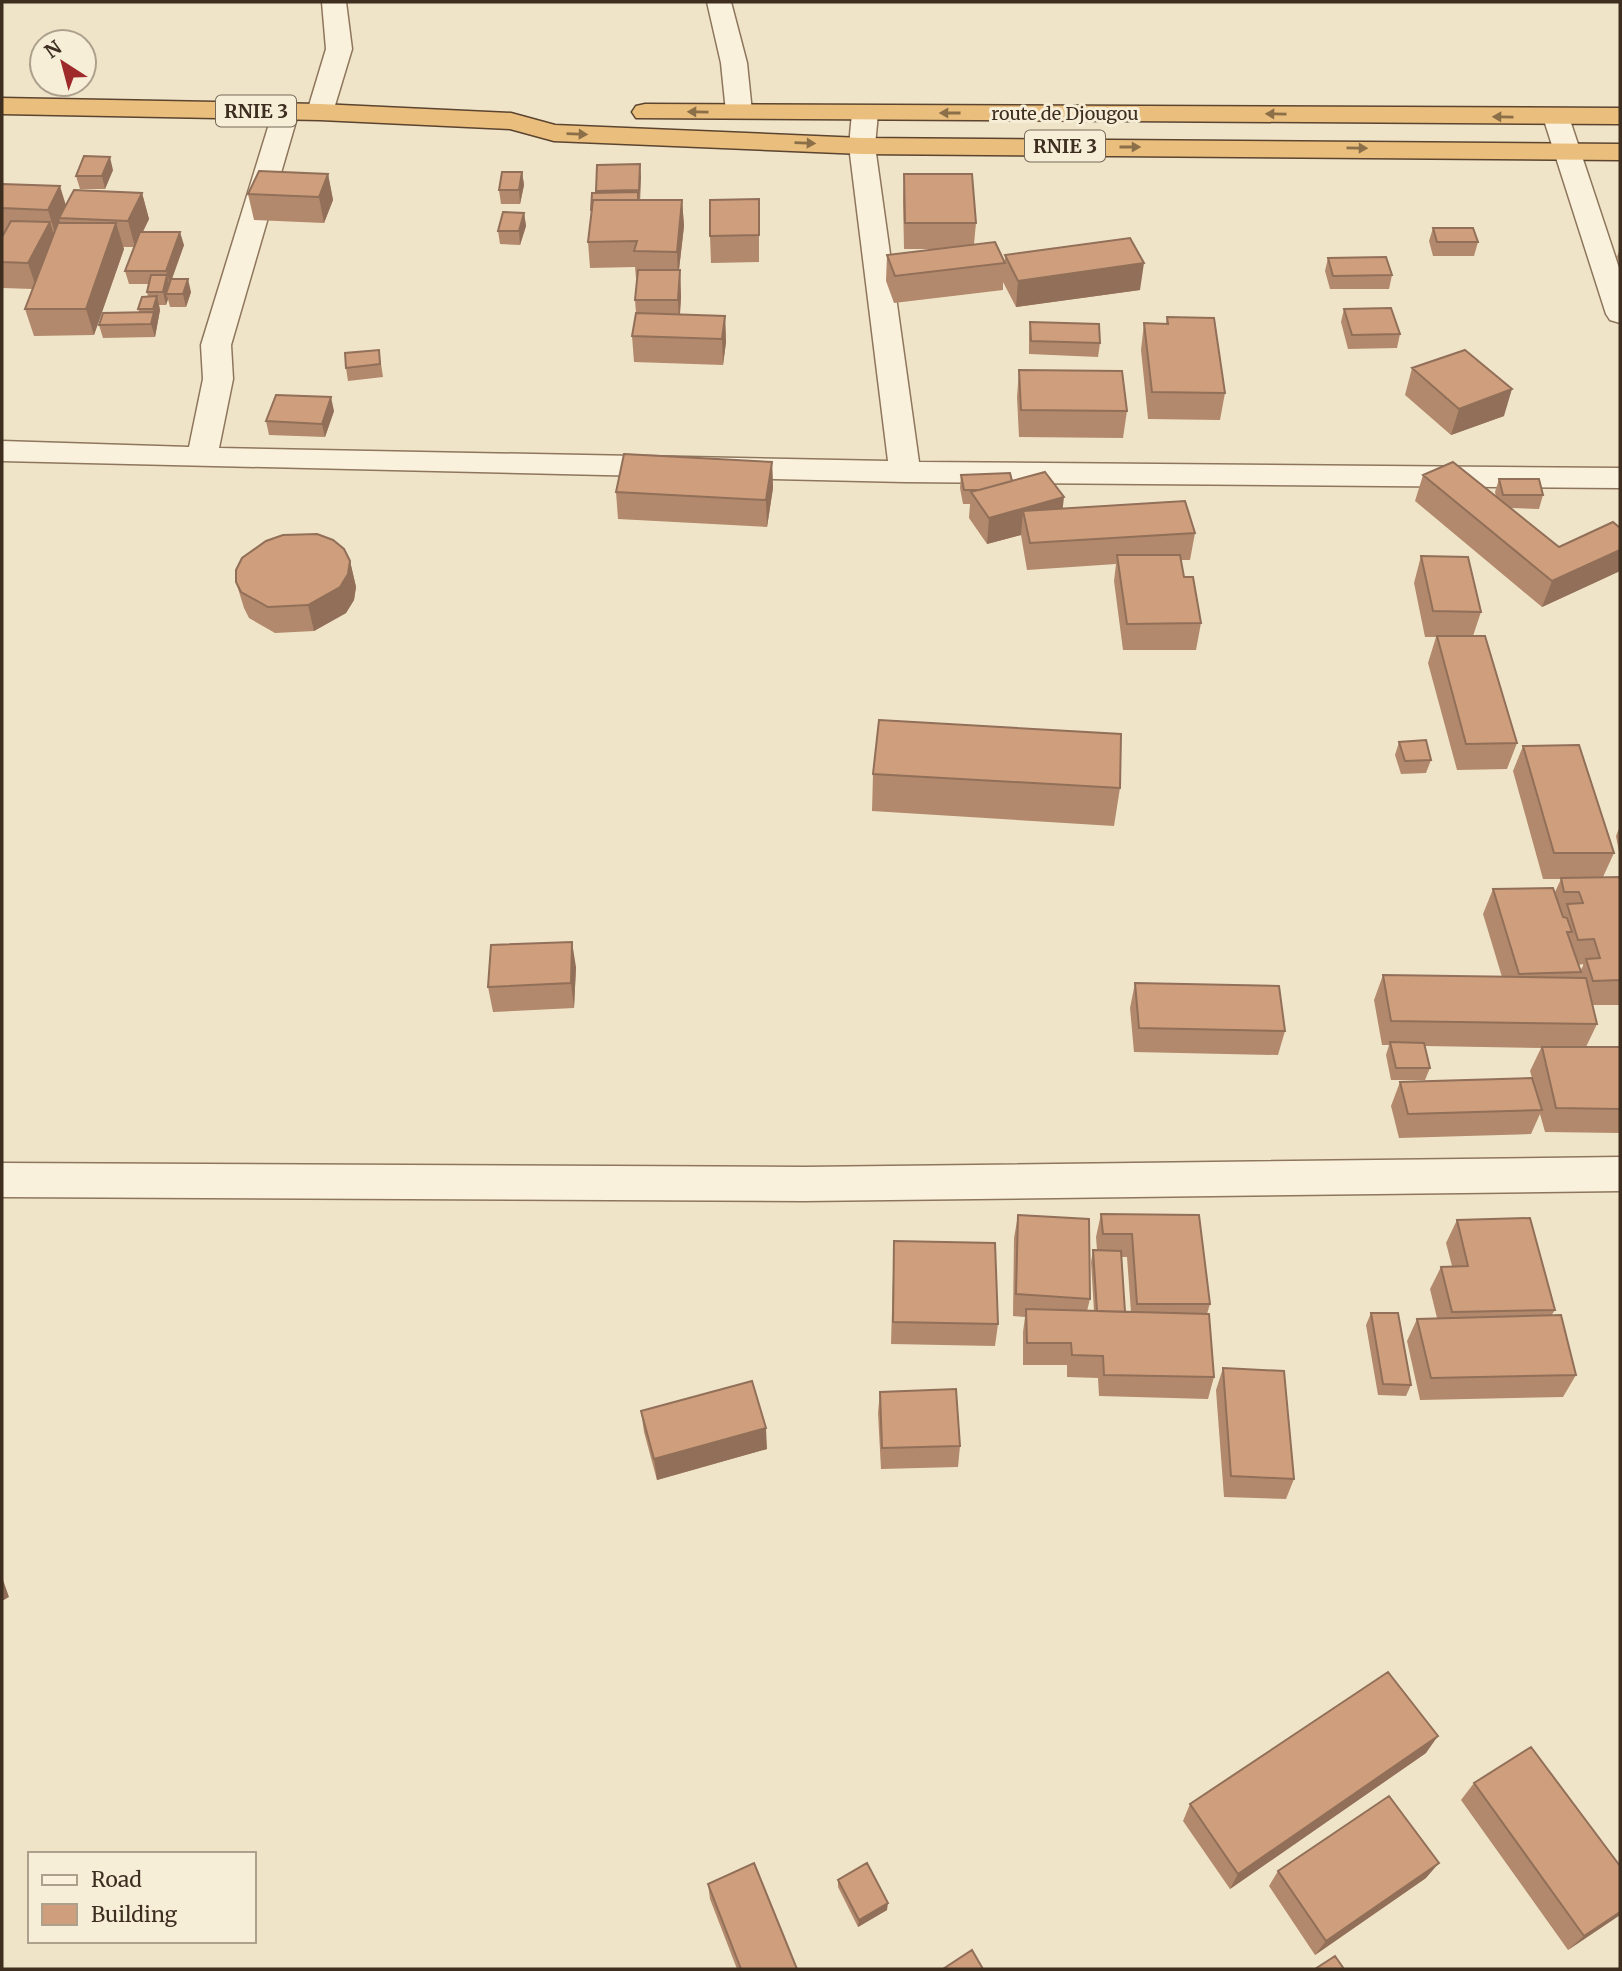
<svg xmlns="http://www.w3.org/2000/svg" width="1622" height="1971" font-family="Merriweather,serif">
	<rect width="100%" height="100%" fill="#f0e4c8"/>
	<g fill="none" stroke-linecap="round" stroke-linejoin="round">
		<defs>
			<path id="minor" d="M322,2H346L352,49L333,112L329,118H311L307,112L326,49Z
				M707,2H731L747,63L752,112L748,118H730L726,112L721,63Z
				M286,103L295,105L299,111L231,345L233,379L219,448L888,461L849,146L852,113L856,107H874L878,113L875,146L919,462L1620,468V488L905,482L2,461V441L189,447L203,379L201,345L273,111L277,105Z
				M1556,109L1565,111L1569,117L1620,271V323L1610,320L1606,314L1543,117L1547,111Z
				M1620,1157V1191L804,1201L2,1197V1163L804,1167Z"/>
			<path id="trunk" d="M2,98L320,104L511,113L555,125L862,138L1620,144V160L862,154L554,141L510,129L320,120L2,114Z
				M645,104L1620,108V124L636,118L632,112L636,106Z"/>
		</defs>
		<use href="#minor" stroke="#8d765c" stroke-width="3"/>
		<use href="#trunk" stroke="#5b4430" stroke-width="3"/>
		<use href="#minor" fill="#faf1dc" fill-rule="evenodd"/>
		<use href="#trunk" fill="#eabe7c" fill-rule="evenodd"/>
	</g>
	<path fill="#b2896c" fill-rule="evenodd" d="M640,164V200H682L684,226L679,270H680L681,297L680,315L725,316L726,342L723,365L634,362L632,336L636,313L635,300L638,278H636L635,267L590,268L588,242L596,193L597,165Z
		M113,170L105,189H80L76,176Z
		M522,172L524,185L520,204H501L499,190Z
		M328,174L333,200L324,223L254,220L248,194Z
		M904,174L976,223L974,244L1005,263V255L1140,290L1016,307L1003,282V290L894,303L886,281L887,255L935,249H904L903,200Z
		M2,184L66,205L142,193L149,219L143,232L184,245L172,279L191,292L186,307H170L168,299L166,305H159L160,310L155,337L103,338L99,325L139,312L138,309L148,297L147,292L148,284H129L125,271L135,247H123L124,249L94,335L34,336L25,309L33,289L2,288V237L3,234H2Z
		M759,199V262L711,263L710,236Z
		M524,213L526,226L520,245L500,244L498,231Z
		M1433,228L1478,242L1474,256H1433L1429,241Z
		M1620,248V265L1617,257Z
		M1328,258L1392,275L1389,289H1330L1325,271Z
		M1344,309L1400,334L1397,348L1348,349L1341,322Z
		M1167,317L1225,393L1220,420L1148,419L1141,350L1144,323L1166,324Z
		M1030,322L1100,343L1098,357L1029,354V335Z
		M379,350L383,377L348,381L346,368Z
		M1412,368L1504,416L1451,435L1405,395Z
		M1019,370L1127,411L1123,438L1019,437L1017,397Z
		M334,411L325,437L269,435L266,421Z
		M772,462L773,488L767,527L618,519L616,492Z
		M961,475L1012,481L1063,509L1195,533L1190,560H1181L1184,577L1201,623L1196,650H1123L1114,581L1116,564L1027,570L1021,535L987,544L969,518L970,504H963L960,488Z
		M1423,475L1496,497L1495,492L1499,479L1543,495L1539,509L1511,508L1559,547L1620,528V571L1542,607L1415,501Z
		M1421,556L1481,612L1473,636L1517,743L1507,769L1457,770L1428,663L1436,637H1425L1414,583Z
		M350,561L356,587L354,600L346,613L314,631L275,633L249,618L244,608L236,582Z
		M1399,742L1431,760L1426,773L1401,774L1395,755Z
		M1523,746L1614,853L1603,877H1620V1005H1592L1597,1024L1586,1047H1620V1133L1545,1132L1540,1114L1531,1134L1399,1138L1391,1106L1400,1082L1532,1078L1530,1071L1541,1048L1425,1046L1430,1068L1425,1080H1391L1386,1055L1389,1045H1382L1374,1000L1383,975L1502,977L1483,914L1493,889L1555,892L1561,879H1543L1513,771ZM1583,964V966L1580,971L1578,965Z
		M873,774L1120,788L1114,826L872,811Z
		M1620,826V857L1616,836Z
		M576,967L574,1008L493,1012L488,987Z
		M1135,983L1285,1031L1278,1055L1134,1052L1130,1008Z
		M1101,1214L1199,1215L1210,1304L1207,1314L1214,1377L1208,1399L1099,1396L1098,1378L1067,1377V1365H1023V1332L1025,1317L1013,1316L1014,1238L1018,1215L1090,1299L1087,1311H1094L1091,1262L1093,1250H1097L1096,1237ZM1121,1257H1127L1131,1312H1125Z
		M1457,1220L1555,1310L1551,1316L1576,1375L1563,1397L1420,1400L1407,1341L1417,1319L1437,1318L1430,1289L1441,1267L1452,1266L1446,1243Z
		M894,1241L998,1324L995,1346L891,1344Z
		M1371,1313L1411,1385L1406,1396L1378,1395L1366,1325Z
		M1223,1368L1294,1479L1286,1499L1224,1497L1216,1390Z
		M880,1392L960,1446L958,1467L881,1469L878,1413Z
		M641,1411L767,1449L657,1480L644,1432Z
		M1426,1753L1230,1889L1183,1821L1190,1804Z
		M1474,1783L1620,1915L1568,1950L1461,1800Z
		M1278,1871L1426,1878L1315,1955L1269,1886Z
		M838,1880L887,1910L858,1927L838,1887Z
		M708,1884L797,1969H737L710,1899Z"/>
	<path fill="#916f58" d="M110,157L113,170L105,189L102,176Z
		M640,164L641,177L640,203L639,190Z
		M522,172L524,185L520,204L519,190Z
		M328,174L333,200L324,223L319,197Z
		M60,186L68,212L59,218L61,226L56,236L48,210Z
		M142,193L149,219L135,247L128,221Z
		M682,200L684,226L678,278L677,252Z
		M524,213L526,226L520,245L519,231Z
		M50,222L58,248L37,290L28,263Z
		M116,223L124,249L94,335L86,309Z
		M180,232L184,245L170,284L166,271Z
		M1144,263L1140,290L1016,307L1018,281Z
		M680,270L681,297L679,326L678,300Z
		M167,275L170,288L166,294L168,299L166,305L163,292Z
		M188,279L191,292L186,307L183,294Z
		M157,296L160,310L155,337L151,324L154,312L153,309Z
		M725,316L726,342L723,365L722,339Z
		M1512,389L1504,416L1451,435L1459,409Z
		M331,397L334,411L325,437L322,424Z
		M772,462L773,488L767,527L766,500Z
		M1064,497L1061,524L1023,511L1021,535L987,544L989,518Z
		M1620,550V571L1542,607L1552,581Z
		M350,561L356,587L354,600L346,613L314,631L308,605Z
		M572,942L576,967L574,1008L571,983Z
		M766,1428L767,1449L657,1480L654,1459Z
		M2,1577L9,1597L2,1601Z
		M1438,1736L1426,1753L1230,1889L1238,1874Z
		M1439,1863L1426,1878L1315,1955L1326,1941Z
		M888,1903L887,1910L858,1927L859,1920Z
		M1620,1912V1915L1568,1950L1584,1936Z"/>
	<path fill="#cf9f7d" stroke="#916f58" stroke-width="2" d="M84,156L110,157L102,176H76Z
		M640,164L639,190L596,191L597,165Z
		M259,171L328,174L319,197L248,194Z
		M502,172H522L519,190H499Z
		M904,174H972L976,223H905Z
		M2,184L60,186L48,210L2,208Z
		M74,190L142,193L128,221L59,218Z
		M638,192V200H593L591,211L592,193Z
		M759,199V235L710,236V200Z
		M593,200H682L677,252L634,251L637,241L588,242Z
		M503,212L524,213L519,231H498Z
		M11,221L50,222L28,263L2,262V237Z
		M58,223H116L86,309H25Z
		M1433,228H1473L1478,242H1437Z
		M140,232H180L166,271H125Z
		M1130,238L1144,263L1018,281L1005,255Z
		M995,242L1005,263L895,276L887,255Z
		M1386,257L1392,275L1333,276L1328,258Z
		M638,270H680L678,300H635Z
		M151,275H167L163,292H147Z
		M171,279H188L183,294H166Z
		M157,296L153,309H138L142,297Z
		M1391,308L1400,334L1352,335L1344,309Z
		M154,312L151,324L99,325L103,313Z
		M636,313L725,316L722,339L632,336Z
		M1167,317L1214,318L1225,393L1152,392L1144,323L1168,324Z
		M1030,322L1099,324L1100,343L1031,341Z
		M379,350L380,364L346,368L345,353Z
		M1465,350L1512,389L1459,409L1412,368Z
		M1019,370L1122,371L1127,411L1021,410Z
		M276,395L331,397L322,424L266,421Z
		M624,454L772,462L766,500L616,492Z
		M1453,462L1559,547L1613,522L1620,528V550L1552,581L1423,475Z
		M1045,472L1064,497L989,518L971,492Z
		M1010,473L1012,481L979,490H964L961,475Z
		M1499,479H1539L1543,495H1503Z
		M1185,501L1195,533L1030,543L1023,511Z
		M317,534L333,540L344,549L350,561L348,574L340,587L308,605L268,607L241,592L236,582V570L242,558L266,541L283,535Z
		M1117,555H1180L1184,577H1193L1201,623L1127,624Z
		M1421,556L1468,557L1481,612L1433,611Z
		M1437,636H1485L1517,743L1466,744Z
		M879,720L1121,734L1120,788L873,774Z
		M1426,740L1431,760L1405,761L1399,742Z
		M1579,745L1614,853H1554L1523,746Z
		M1620,877V980L1593,981L1586,959L1600,958L1594,939L1578,940L1567,904L1583,903L1579,892H1564L1561,878Z
		M1553,888L1563,917L1567,918L1572,932H1567L1581,972L1519,974L1493,889Z
		M572,942L571,983L488,987L491,945Z
		M1383,975L1586,978L1597,1024L1391,1021Z
		M1135,983L1279,986L1285,1031L1139,1028Z
		M1390,1042L1424,1043L1430,1068H1396Z
		M1542,1047H1620V1109L1556,1108Z
		M1532,1078L1542,1110L1408,1114L1400,1082Z
		M1101,1214L1199,1215L1210,1304H1137L1132,1234H1103Z
		M1018,1215L1089,1219L1090,1299L1016,1294Z
		M1530,1218L1555,1310L1452,1312L1441,1267L1468,1266L1457,1220Z
		M894,1241L995,1243L998,1324L893,1322Z
		M1093,1250L1121,1251L1125,1312L1097,1311Z
		M1026,1309L1209,1314L1214,1377L1104,1375L1103,1356L1072,1355L1071,1343H1027Z
		M1371,1313H1398L1411,1385L1383,1384Z
		M1561,1315L1576,1375L1431,1378L1417,1319Z
		M1223,1368L1284,1371L1294,1479L1231,1476Z
		M752,1381L766,1428L654,1459L641,1411Z
		M956,1389L960,1446L882,1448L880,1392Z
		M1388,1672L1438,1736L1238,1874L1190,1804Z
		M1531,1747L1620,1866V1912L1584,1936L1474,1783Z
		M1389,1796L1439,1863L1326,1941L1278,1871Z
		M754,1863L797,1969H741L708,1884Z
		M867,1863L888,1903L859,1920L838,1880Z
		M972,1950L983,1969H943Z
		M1335,1956L1344,1969H1315Z"/>
	<defs><path id="oneway-solid" d="M-6-.8H1V-3.2L6.5 0L1 3.2V.8H-6Z" transform="scale(1.75)"/></defs>
	<g fill="#8b6f49">
		<use href="#oneway-solid" transform="translate(698 112) rotate(-179)"/>
		<use href="#oneway-solid" transform="translate(950 113) rotate(-180)"/>
		<use href="#oneway-solid" transform="translate(1276 114) rotate(-179)"/>
		<use href="#oneway-solid" transform="translate(1503 117) rotate(-179)"/>
		<use href="#oneway-solid" transform="translate(577 134) rotate(2)"/>
		<use href="#oneway-solid" transform="translate(805 143) rotate(2)"/>
		<use href="#oneway-solid" transform="translate(1130 147)"/>
		<use href="#oneway-solid" transform="translate(1357 148) rotate(1)"/>
	</g>
	<g text-anchor="middle" dominant-baseline="central" stroke-width="6" stroke-linejoin="round" paint-order="stroke">
		<g font-size="18" fill="#3d2e20" stroke="#f7eed8">
			<text x="1065" y="113">route de Djougou</text>
		</g>
		<g fill="#f7eed8" stroke="#756857" stroke-width="2">
			<rect x="216" y="95.5" width="80" height="31" rx="5"/>
			<rect x="1025" y="130.5" width="80" height="31" rx="5"/>
		</g>
		<g font-size="19" font-weight="bold" fill="#3d2e20">
			<text x="256" y="111">RNIE 3</text>
			<text x="1065" y="146">RNIE 3</text>
		</g>
	</g>
	<rect width="1622" height="1971" fill="none" stroke="#3d2e20" stroke-width="7"/>
	<rect x="28" y="1852" width="228" height="91" fill="#f7eed8" stroke="#ada18e" stroke-width="2"/>
	<rect x="42" y="1875" width="35" height="10" fill="#faf1dc" stroke="#ada18e" stroke-width="2"/>
	<text x="91" y="1887" font-size="21" fill="#3d2e20">Road</text>
	<rect x="42" y="1904" width="35" height="21" fill="#cf9f7d" stroke="#ada18e" stroke-width="2"/>
	<text x="91" y="1922" font-size="21" fill="#3d2e20">Building</text>
	<g transform="translate(63 63) rotate(324)"><circle r="33" fill="#f7eed8" stroke="#ada18e" stroke-width="2"/>
	<path d="M0-5L12 26L0 18L-12 26Z" fill="#9e2a2b"/>
	<text y="-10" font-size="19" font-weight="bold" text-anchor="middle" fill="#3d2e20">N</text>
	</g>
</svg>
